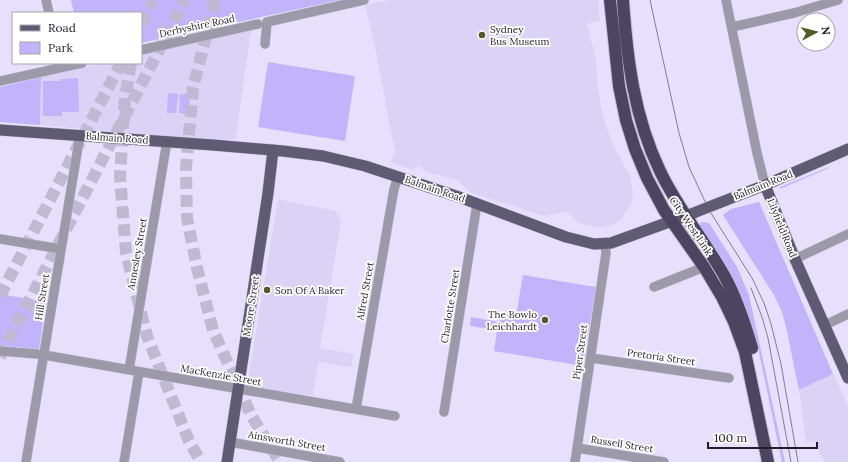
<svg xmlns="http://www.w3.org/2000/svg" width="848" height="462" font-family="Lora,serif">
	<rect width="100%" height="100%" fill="#e6e0fd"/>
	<path fill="#dad3f5" d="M389,0H598L600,21L587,24L596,59L598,89L604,120L613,145L630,175L632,186L633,196L631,205L620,221L612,225L600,228L579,223L566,211L544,216L472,193L456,180L426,172L420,166L412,170L390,162L394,156L395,152L375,47L365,5Z
		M251,29L236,137L233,140L137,134L40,125L41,77L103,63H141V54Z
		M278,199L335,211L341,220L320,348L354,354L351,367L318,362L313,396L247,386Z
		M833,374L848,406V462H825L823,458H821L816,441L806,443L799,390Z"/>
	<path fill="#c3b3fb" d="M71,0H340L141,43V13H74Z
		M268,62L355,76L345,141L258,127Z
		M41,77L40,125L0,122V87Z
		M78,78L79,112H62V116H43V81H61V79Z
		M168,93L178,94L176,113H167Z
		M180,94H190L189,114L179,113Z
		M829,167V168L780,189V187Z
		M759,202L833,374L799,390L786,327L782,312L774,295L723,215L731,209Z
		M701,222L709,223L737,267L749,295L785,462H782L757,343L748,313L739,293L699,227Z
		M523,275L596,287L583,366L494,351L497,330L470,326L471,317L499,322L500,314L516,316Z
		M0,294L46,302L39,349L0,346Z"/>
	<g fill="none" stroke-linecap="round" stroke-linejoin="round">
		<path stroke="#bfb9d3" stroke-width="12" stroke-dasharray="12 6" stroke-linecap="butt" d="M215,0L193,88L186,168L187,218L197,268L213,330L251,415L280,462
			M141,24L153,0
			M131,63L125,98L120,176L126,253L147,336L189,441L201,462
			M0,296L121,63
			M0,357L185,0"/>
		<defs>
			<path id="minor" d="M46,0L49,13
				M726,0L757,153L765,185
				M732,27L794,13L838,0
				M265,44L267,22L364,0
				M141,50L258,24
				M0,81L82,63
				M0,239L61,249
				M795,259L848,234
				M654,287L704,267
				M825,325L848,314
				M0,351L37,354
				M44,355L395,416
				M591,358L729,378
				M129,370L167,141
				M356,409L394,189L398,177
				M444,412L477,204
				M230,442L340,462
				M577,448L664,462
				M26,462L80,135
				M124,462L139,372
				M575,462L606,253L605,244"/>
			<path id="major" d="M0,130L213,145L283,151L323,156L365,166L459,197L566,237L594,244L611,243L694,213
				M765,185L795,259L848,378
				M719,203L765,185L848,149
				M227,462L268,193L273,150"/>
			<path id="highway" d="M610,0L619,86L626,120L635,149L647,178L664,210L704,267L722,297L734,322L745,352L768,462
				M623,0C627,59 634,117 660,171C678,209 705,241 725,277C737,299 745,324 752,348"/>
		</defs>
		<use href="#minor" stroke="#c3bdd7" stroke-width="10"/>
		<use href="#major" stroke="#c3bdd7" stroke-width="12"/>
		<use href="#highway" stroke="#c3bdd7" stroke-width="14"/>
		<use href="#minor" stroke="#9c99a8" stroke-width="9"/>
		<use href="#major" stroke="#605b74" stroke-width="11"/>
		<use href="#highway" stroke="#4b4562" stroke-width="12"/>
		<path stroke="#817c90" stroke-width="1" d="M650,0L679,133L689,167L709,210L752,278L764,303L771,324L781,364L798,462
			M751,288L762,317L768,338L791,462"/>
		<defs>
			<path id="major-bridge" d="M696,212L719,203"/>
		</defs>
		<use href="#major-bridge" stroke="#c3bdd7" stroke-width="12" stroke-linecap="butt"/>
		<use href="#major-bridge" stroke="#605b74" stroke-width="11"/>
	</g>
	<g fill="#555a28" stroke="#fff" stroke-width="1.5">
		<circle cx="482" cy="35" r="4"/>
		<circle cx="267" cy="290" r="4"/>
		<circle cx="545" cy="320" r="4"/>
	</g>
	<g text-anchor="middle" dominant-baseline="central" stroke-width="3.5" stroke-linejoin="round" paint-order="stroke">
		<g font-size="10" fill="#211e2a" stroke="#fff">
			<text transform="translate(197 26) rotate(-12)">Derbyshire Road</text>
			<text transform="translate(117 138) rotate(4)">Balmain Road</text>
			<text transform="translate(763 185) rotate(-22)">Balmain Road</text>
			<text transform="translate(435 189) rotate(19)">Balmain Road</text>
			<text transform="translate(691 226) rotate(56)">City West Link</text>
			<text transform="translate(782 228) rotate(68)">Lilyfield Road</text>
			<text transform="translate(137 254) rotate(-80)">Annesley Street</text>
			<text transform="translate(365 291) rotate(-80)">Alfred Street</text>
			<text transform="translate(42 297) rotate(-81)">Hill Street</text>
			<text transform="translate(251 306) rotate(-81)">Moore Street</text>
			<text transform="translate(450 306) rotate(-81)">Charlotte Street</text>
			<text transform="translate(580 352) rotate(-82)">Piper Street</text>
			<text transform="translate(661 357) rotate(8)">Pretoria Street</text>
			<text transform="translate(221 375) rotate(10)">MacKenzie Street</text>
			<text transform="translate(287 441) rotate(10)">Ainsworth Street</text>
			<text transform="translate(622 444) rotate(9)">Russell Street</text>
		</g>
		<g font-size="10" fill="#211e2a" stroke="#fff" text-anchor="start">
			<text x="490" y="29">Sydney<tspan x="490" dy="12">Bus Museum</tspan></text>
			<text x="275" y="290">Son Of A Baker</text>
			<text x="537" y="314" text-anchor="end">The Bowlo<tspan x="537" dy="12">Leichhardt</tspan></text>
		</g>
	</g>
	<rect x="12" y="12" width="130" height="52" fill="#ffffff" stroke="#a6a5aa"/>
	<rect x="20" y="25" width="20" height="6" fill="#605b74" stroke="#a6a5aa"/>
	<text x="48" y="32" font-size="12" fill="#211e2a">Road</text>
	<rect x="20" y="42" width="20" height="12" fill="#c3b3fb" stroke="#a6a5aa"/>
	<text x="48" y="52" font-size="12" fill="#211e2a">Park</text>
	<g transform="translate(816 32) rotate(83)"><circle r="19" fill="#ffffff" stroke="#a6a5aa"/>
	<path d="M0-3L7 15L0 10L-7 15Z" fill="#555a28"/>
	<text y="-6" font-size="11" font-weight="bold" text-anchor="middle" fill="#211e2a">N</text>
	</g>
	<path d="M708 442v6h109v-6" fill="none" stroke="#211e2a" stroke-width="2"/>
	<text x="714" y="442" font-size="12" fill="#211e2a" stroke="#ffffff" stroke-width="3" paint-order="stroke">100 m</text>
</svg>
